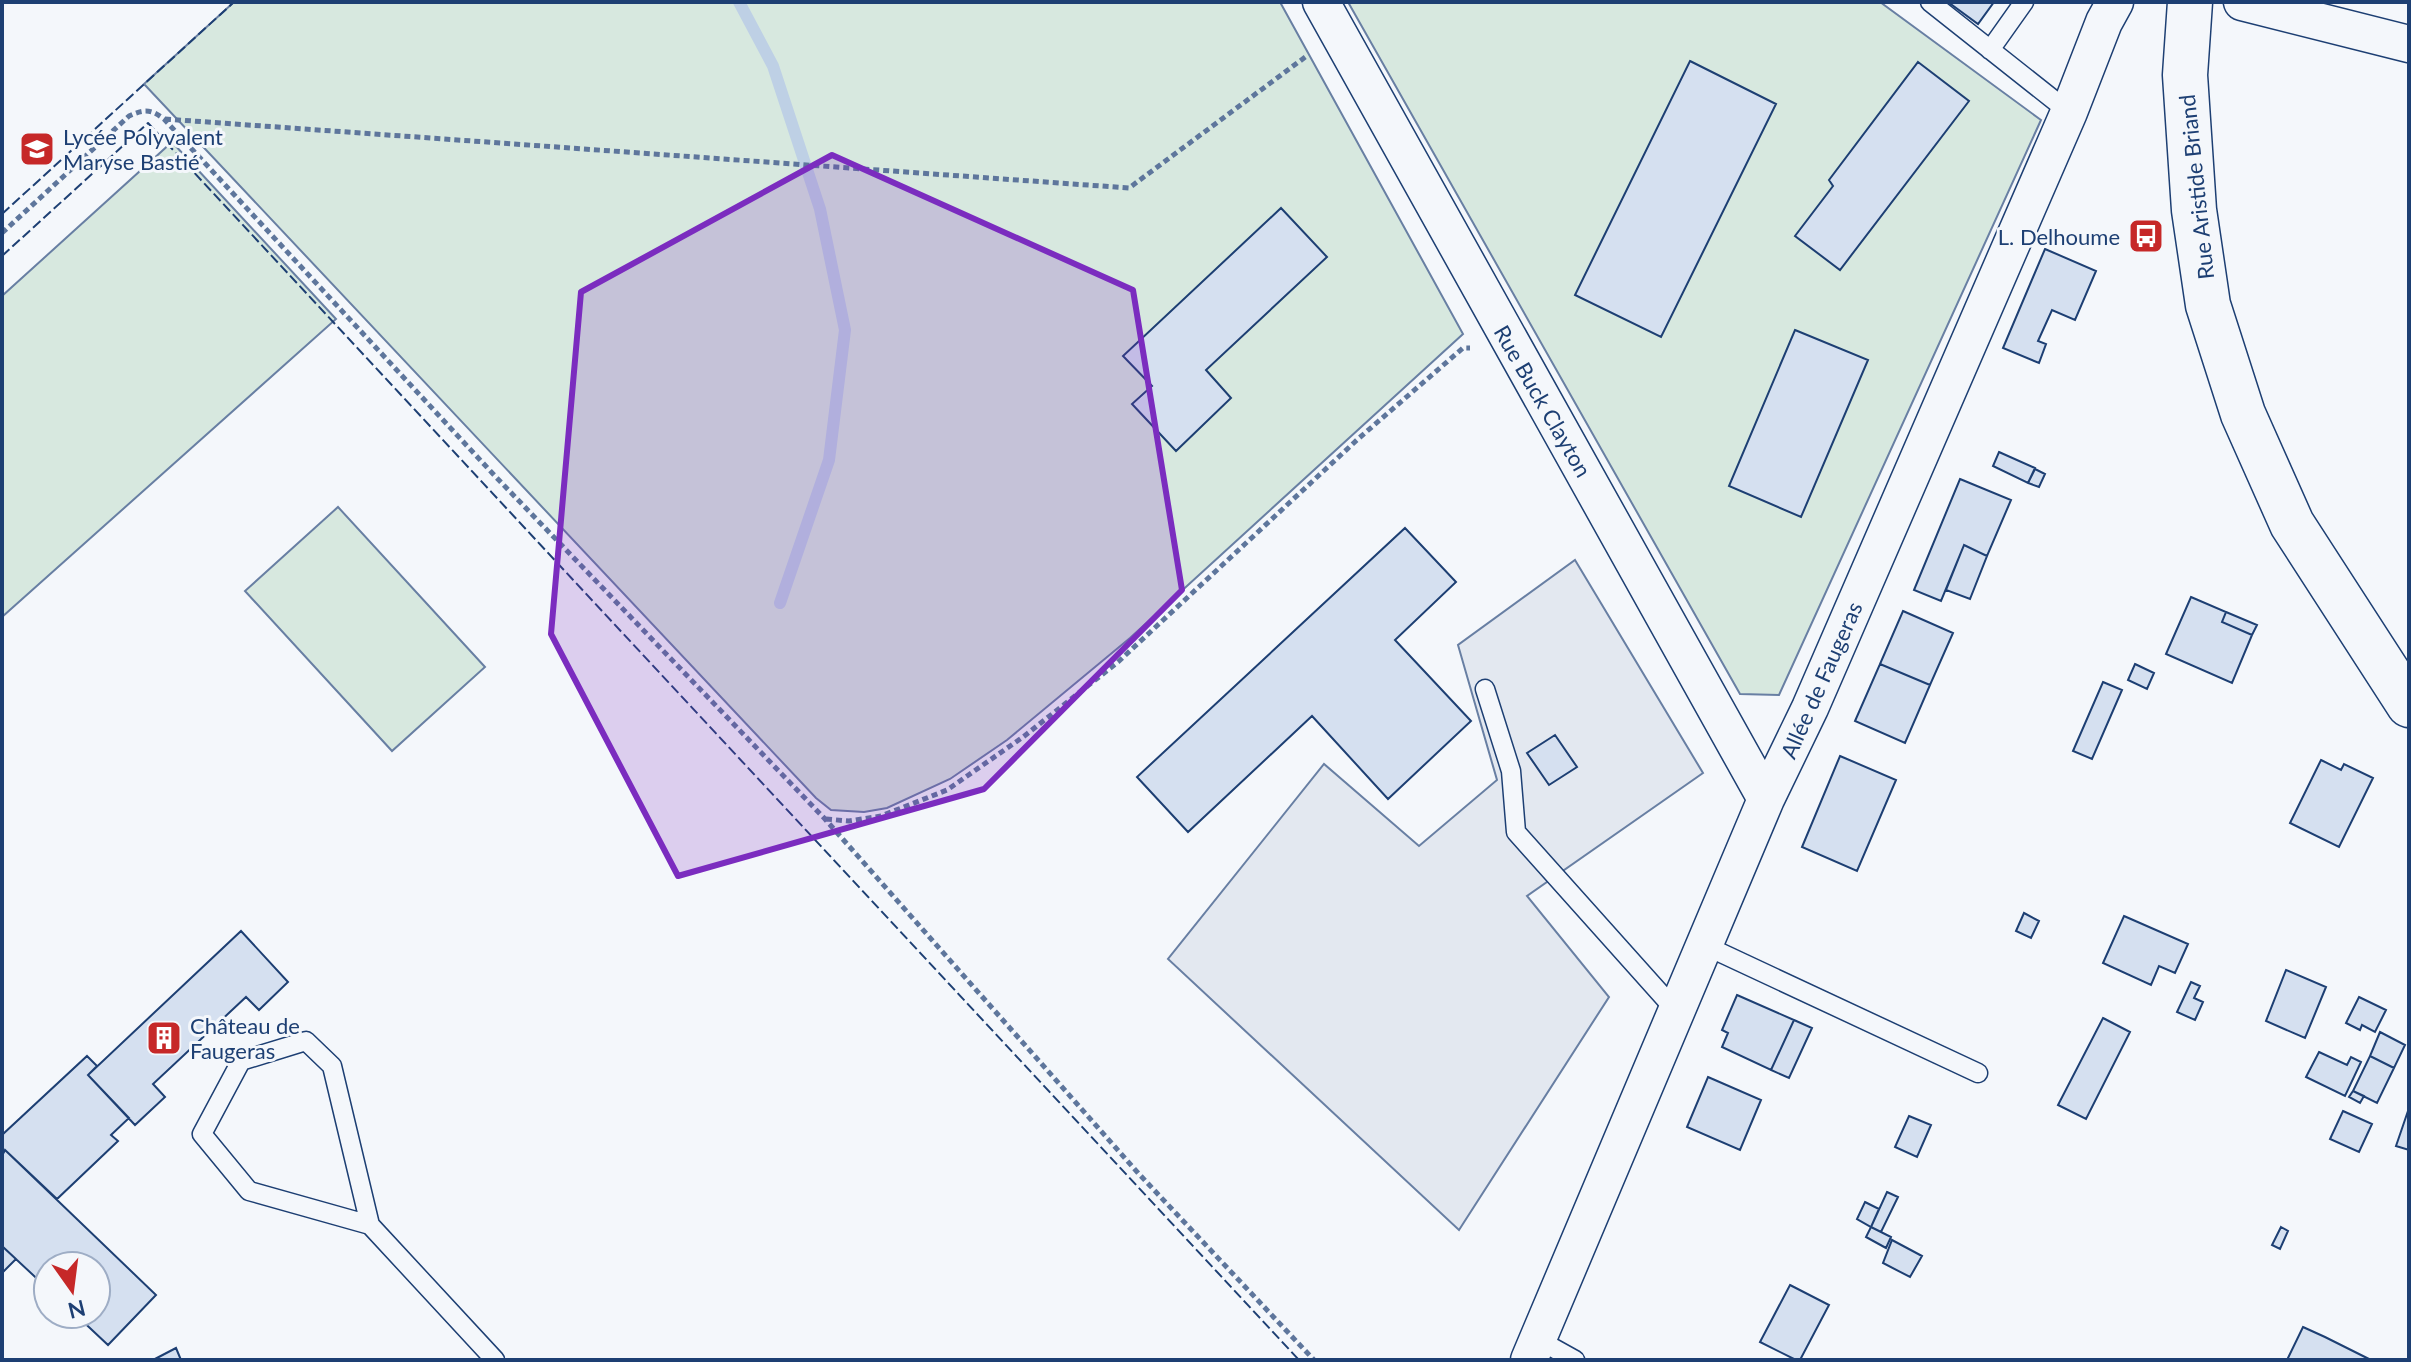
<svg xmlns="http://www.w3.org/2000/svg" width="2411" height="1362" font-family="Lato,sans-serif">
	<rect width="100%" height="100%" fill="#f4f7fb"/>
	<path fill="#d7e8df" stroke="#687fa3" stroke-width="2" d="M234,2H1280L1463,334L1130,638L1007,740L950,779L887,808L864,812L831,810L816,798L144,84Z
		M1348,2H1880L2041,120L1779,695L1740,694Z
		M172,142L336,319L2,617V296Z
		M338,507L485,667L392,751L245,591Z"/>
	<path fill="#e3e8f0" stroke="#687fa3" stroke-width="2" d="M1575,560L1703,773L1527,896L1609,997L1459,1230L1168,959L1324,764L1419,846L1497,780L1458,645Z"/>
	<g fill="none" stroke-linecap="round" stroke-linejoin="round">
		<path stroke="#bed0e5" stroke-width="12" d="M739,2L773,66L820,209L845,330L829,460L780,603"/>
	</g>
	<path fill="#d5e0f0" stroke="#1d3f73" stroke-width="2" d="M1948,2H1994L1978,24Z
		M1690,61L1776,104L1661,337L1575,295Z
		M1918,62L1969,101L1840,270L1795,236L1833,186L1829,180Z
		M1281,208L1327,257L1206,370L1231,398L1176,451L1132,404L1152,386L1123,356Z
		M2045,249L2096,271L2075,320L2052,310L2038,341L2046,344L2039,363L2003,348Z
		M1795,330L1868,360L1801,517L1729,486Z
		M1999,452L2035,468L2028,483L1993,466Z
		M2035,469L2045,474L2039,487L2028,483Z
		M1960,479L2011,500L1987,556L1964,545L1941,601L1914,590Z
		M1405,528L1456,582L1395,640L1471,721L1388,799L1312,716L1188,832L1137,777Z
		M1964,545L1987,556L1970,599L1946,590Z
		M2191,597L2226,612L2222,622L2252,635L2232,683L2166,654Z
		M1903,611L1953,633L1930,685L1880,664Z
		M2226,612L2257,625L2252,635L2222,622Z
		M1880,664L1930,685L1905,743L1855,721Z
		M2135,664L2154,673L2147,689L2128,680Z
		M2103,682L2122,690L2092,759L2073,751Z
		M1555,735L1577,767L1549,785L1527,753Z
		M1840,756L1896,780L1857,871L1802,847Z
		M2321,760L2341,770L2344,764L2373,778L2339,847L2290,823Z
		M2024,913L2039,921L2031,938L2016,931Z
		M2124,916L2188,944L2175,973L2159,966L2151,985L2103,963Z
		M241,931L288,982L259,1010L246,997L153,1084L165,1097L135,1125L88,1075Z
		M2286,970L2326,987L2305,1038L2266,1021Z
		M2191,982L2200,986L2194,998L2203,1002L2195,1020L2177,1012Z
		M1737,995L1794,1020L1771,1070L1722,1047L1728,1033L1722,1030Z
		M2359,997L2386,1010L2375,1032L2362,1025L2360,1030L2346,1023Z
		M2103,1018L2130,1032L2086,1119L2058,1105Z
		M1794,1020L1812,1028L1789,1078L1771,1070Z
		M2380,1032L2405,1045L2394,1068L2370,1056Z
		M2319,1052L2347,1065L2351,1057L2361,1062L2345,1096L2306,1077Z
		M87,1056L97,1066L88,1075L129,1118L111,1135L118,1141L57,1199L5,1150L4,1152L2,1150V1135Z
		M2370,1056L2394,1068L2377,1103L2353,1091Z
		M1708,1077L1761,1100L1740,1150L1687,1127Z
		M2353,1091L2364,1096L2360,1103L2349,1097Z
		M2409,1108V1150L2396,1146Z
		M2343,1111L2372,1124L2359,1152L2330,1139Z
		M1909,1116L1931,1125L1917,1157L1895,1147Z
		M5,1150L156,1295L108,1345L75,1314H96V1266H48V1289L2,1246V1154Z
		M1887,1192L1898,1197L1881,1232L1871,1227Z
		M1865,1202L1879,1209L1871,1227L1857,1219Z
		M1871,1227L1891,1237L1886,1248L1866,1237Z
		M2281,1227L2288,1231L2280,1249L2272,1245Z
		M1892,1240L1922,1256L1910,1277L1883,1263Z
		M2,1246L16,1259L2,1273Z
		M1790,1285L1829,1305L1800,1360H1796L1760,1342Z
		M2303,1327L2325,1337L2371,1360H2287Z
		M176,1348L181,1360H153Z"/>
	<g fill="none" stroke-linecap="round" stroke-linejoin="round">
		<defs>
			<path id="service" d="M1930,2L2069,112
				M1990,50L2024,2
				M1485,689L1511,771L1516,832L1677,1012
				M1704,945L1978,1073
				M370,1225L249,1191L202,1134L241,1061L306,1041L332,1066L370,1225L495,1360
				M1539,1340L1575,1360"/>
			<path id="minor" d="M1321,2L1766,799
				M2242,2L2409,44
				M1529,1360L1766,799L1810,708L2069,112L2104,22L2115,2"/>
			<path id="tertiary" d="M2190,2L2185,75L2194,210L2208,305L2243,414L2292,524L2409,705"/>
		</defs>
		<use href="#service" stroke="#1d3f73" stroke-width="21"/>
		<use href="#minor" stroke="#1d3f73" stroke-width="39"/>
		<use href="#tertiary" stroke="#1d3f73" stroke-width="47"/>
		<path stroke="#5e769c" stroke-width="5" stroke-dasharray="6 4" stroke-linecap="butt" d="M165,119L1129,188L1308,55
			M2,233L129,116C144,109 151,109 164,119L495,476L825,819L1139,1174L1314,1360
			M826,819L849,821L881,816L947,790L1023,737L1118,662L1358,439L1463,348H1470"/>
		<use href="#service" stroke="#f4f7fb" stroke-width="18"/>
		<use href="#minor" stroke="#f4f7fb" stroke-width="36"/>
		<use href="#tertiary" stroke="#f4f7fb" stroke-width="44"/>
		<path stroke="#1d3f73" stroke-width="2" stroke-dasharray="10 4" stroke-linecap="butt" d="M2,214L234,2
			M2,256L148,123L1299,1360"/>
	</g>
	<path fill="#7b2cbf" fill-opacity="0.2" stroke="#7b2cbf" stroke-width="6" stroke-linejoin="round" d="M832,155L1133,290L1182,590L984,789L678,876L551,634L581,292Z"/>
	<defs>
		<symbol id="school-square" viewBox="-11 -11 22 22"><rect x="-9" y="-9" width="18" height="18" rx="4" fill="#c62828" stroke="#f4f7fb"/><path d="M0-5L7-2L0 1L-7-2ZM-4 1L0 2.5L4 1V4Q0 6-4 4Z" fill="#fff"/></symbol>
		<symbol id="bus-square" viewBox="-11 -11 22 22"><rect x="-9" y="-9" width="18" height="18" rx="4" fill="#c62828" stroke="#f4f7fb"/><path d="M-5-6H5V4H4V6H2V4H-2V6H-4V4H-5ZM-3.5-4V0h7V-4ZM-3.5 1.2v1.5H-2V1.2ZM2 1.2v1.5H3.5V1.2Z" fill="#fff"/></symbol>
		<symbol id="building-square" viewBox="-11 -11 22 22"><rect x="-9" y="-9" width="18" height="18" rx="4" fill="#c62828" stroke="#f4f7fb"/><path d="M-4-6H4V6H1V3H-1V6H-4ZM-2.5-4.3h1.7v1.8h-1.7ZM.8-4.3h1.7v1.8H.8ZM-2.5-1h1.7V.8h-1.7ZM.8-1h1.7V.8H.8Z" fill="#fff"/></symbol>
	</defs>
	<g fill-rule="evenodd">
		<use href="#school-square" x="17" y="129" width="40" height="40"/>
		<use href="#bus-square" x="2126" y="216" width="40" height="40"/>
		<use href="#building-square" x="144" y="1018" width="40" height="40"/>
	</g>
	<g text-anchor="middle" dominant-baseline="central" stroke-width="6" stroke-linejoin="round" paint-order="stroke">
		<g font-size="22" fill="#1d3f73" stroke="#f4f7fb" text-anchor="start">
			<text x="63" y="136">Lycée Polyvalent<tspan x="63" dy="25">Maryse Bastié</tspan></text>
			<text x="2120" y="236" text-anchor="end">L. Delhoume</text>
			<text x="190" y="1025">Château de<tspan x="190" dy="25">Faugeras</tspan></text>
		</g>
		<g font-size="22" fill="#1d3f73" stroke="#f4f7fb">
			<text transform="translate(2196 187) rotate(-96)">Rue Aristide Briand</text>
			<text transform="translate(1543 401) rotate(60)">Rue Buck Clayton</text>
			<text transform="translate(1821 680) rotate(-66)">Allée de Faugeras</text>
		</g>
	</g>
	<rect width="2411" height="1362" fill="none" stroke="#1d3f73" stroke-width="8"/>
	<g transform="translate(72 1290) rotate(166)"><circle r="38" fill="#f4f7fb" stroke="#9eadc5" stroke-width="2"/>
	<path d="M0-6L14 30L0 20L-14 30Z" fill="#c62828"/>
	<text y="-12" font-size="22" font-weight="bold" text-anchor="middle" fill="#1d3f73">N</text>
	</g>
</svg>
